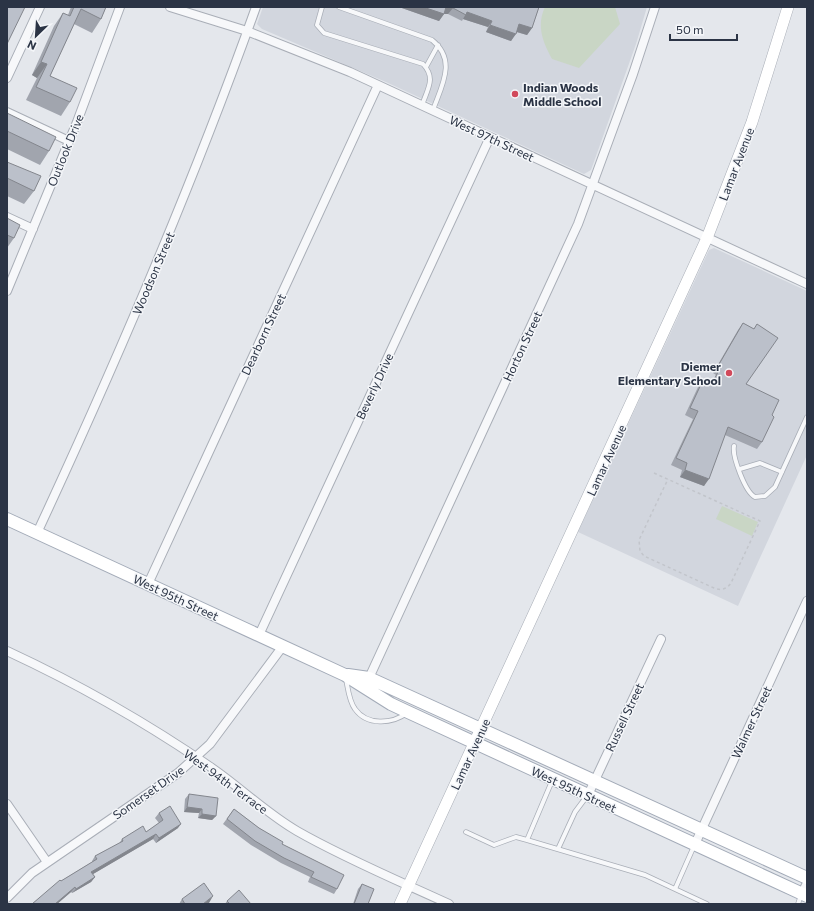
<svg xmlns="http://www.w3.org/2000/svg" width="814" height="911" font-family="Commissioner,sans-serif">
	<rect width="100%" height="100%" fill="#e4e7ec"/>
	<path fill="#d2d6de" d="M263,7H647L636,44L591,170L584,174L386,82L262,29L257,24Z
		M714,248L807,291V455L738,606L578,532L709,250Z"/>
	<path fill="#c9d6c5" d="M545,7H615L620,24L579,68L552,59C543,42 536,26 545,7Z
		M722,506L758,522L752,536L716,519Z"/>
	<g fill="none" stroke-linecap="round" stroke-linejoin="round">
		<defs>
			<path id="lane" d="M322,7L317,25L324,33L423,64C436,78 428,88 422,105
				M339,7L432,40C457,60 442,85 433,110
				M426,67L438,45
				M734,446C732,456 745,492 755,497L765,496L775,487L807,417
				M740,469L760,463L782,472
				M346,679C348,689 349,701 355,709C367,726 392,724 407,713
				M466,832L494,845L516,837L527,840L552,781
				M527,840L645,875L707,904
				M558,849L575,812L587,796
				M675,889L694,846
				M798,904L801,895"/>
			<path id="street" d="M170,7L247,31L350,72L807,284
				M7,78L40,7
				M7,112L69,141
				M7,217L33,229
				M7,291L77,122L120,7
				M37,533C117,361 192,186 256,7
				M148,584L378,85
				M259,635L490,137
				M7,651C78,684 147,723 212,768C241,788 266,813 297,831C344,858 399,881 449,904
				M369,678L578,224L633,74L655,7
				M588,795L661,639
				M7,804L47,862
				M695,844L807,601
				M802,893L807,883
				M7,898L32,873L178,773L210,744L283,646"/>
			<path id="secondary" d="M400,904L707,238L752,122L788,7"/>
			<path id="primary" d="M7,519L345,675L391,704L408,712L807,896
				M348,675L369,678L807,878"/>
		</defs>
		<use href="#lane" stroke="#a9aeb7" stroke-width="5.5"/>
		<use href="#street" stroke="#a9aeb7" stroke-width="10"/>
		<use href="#secondary" stroke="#a9aeb7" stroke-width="12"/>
		<use href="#primary" stroke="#a3abb8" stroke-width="14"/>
		<path stroke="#c2c5cb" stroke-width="1.5" stroke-dasharray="3 3" stroke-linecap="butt" d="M654,473L760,521L731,583C727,589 721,591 714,588L644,556L640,551L639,540L668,479"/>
		<use href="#lane" stroke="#f7f8fa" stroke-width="4"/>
		<use href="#street" stroke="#f7f8fa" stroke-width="8"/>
		<use href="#secondary" stroke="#fff" stroke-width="11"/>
		<use href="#primary" stroke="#fff" stroke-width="12"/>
	</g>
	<path fill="#a1a5ae" d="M71,7H106L101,19L92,33L74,24L50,76L70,102L61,116L26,100L37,78L32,75L54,26L63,13L68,15Z
		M399,7H539L532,28L527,35L516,32L511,41L486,32L488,27L463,19L462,21L448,14H444L439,21Z
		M7,113L49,151L40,165L7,149Z
		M7,162L34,191L24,204L7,196Z
		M7,218L14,238L7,248Z
		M743,323L754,329L757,324L746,384L772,415L762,442L757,449L725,435L704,486L680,477L682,470L671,465L693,419L685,415L698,387L703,380L711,384L716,375L713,373L738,330Z
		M189,794L216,816L212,820L198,818L199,813L184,812L185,799Z
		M234,809L259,828L282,844L337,889L334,894L308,882L310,877L281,863L251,845L223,824Z
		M159,813L178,828L156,843L153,839L93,874L95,877L91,882L72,893L71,892L57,904H32L61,881L92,862V861L95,856L119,844L122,839L146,832L159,823L155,818Z
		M362,884L368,904H353L358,889Z
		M182,899L209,903L208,904H179Z
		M227,901L251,904H225Z"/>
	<path fill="#83868d" d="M399,7H446L453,8L448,14H443H444L439,21Z
		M467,12L492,21L488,27L463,19Z
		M519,24L532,28L527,35L514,31Z
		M490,25L516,34L511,41L486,32Z
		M41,62L47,64L37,78L32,75Z
		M685,470L709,479L704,486L680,477Z
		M187,807L202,809L199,813L184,812Z
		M202,814L216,816L212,820L198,818Z
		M181,824L178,828L156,843L159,838Z
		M156,834L153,839L88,877L91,872Z
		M95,877L91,882L72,893L76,889Z
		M75,887L71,892L57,904H55Z
		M213,896L209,903L208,904H203Z"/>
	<path fill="#bbc0ca" stroke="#83868d" d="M7,7H25L7,44Z
		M74,7H106L101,19L81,9L50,76L77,88L70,102L36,87L47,64L41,62L63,13L70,16Z
		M423,7H446L444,14Z
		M447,7H539L532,28L519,24L516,34L490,25L492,21L467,12L466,15L453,8Z
		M7,113L56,137L49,151L7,131Z
		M7,162L41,176L34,191L7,178Z
		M7,218L20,225L14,238L7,235Z
		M743,323L754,329L757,324L778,338L746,384L779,400L772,415L774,417L762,442L728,427L709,479L685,470L687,463L676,458L698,411L690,408L703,380L712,384L720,368L718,366Z
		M189,794L218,798L216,816L202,814V809L187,807Z
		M170,806L181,824L159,838L156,834L91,872L95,877L76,889L75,887L55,904H32L60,880L61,881L97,859L95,856L123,841L122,839L143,826L146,832L163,820L159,813Z
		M234,809L259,828L283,842L282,844L344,875L337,889L311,877L314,872L284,858L255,841L227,819Z
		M204,883L213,896L203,904H185L182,899Z
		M362,884L374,889L368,904H354Z
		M239,890L251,904H230L227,901Z"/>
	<g fill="#d1495b" stroke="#f4f6f9" stroke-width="1.5">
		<circle cx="515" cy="94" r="4"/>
		<circle cx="729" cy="373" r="4"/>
	</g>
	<g text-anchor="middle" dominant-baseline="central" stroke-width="3" stroke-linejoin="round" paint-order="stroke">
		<g font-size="12" font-weight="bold" fill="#2b3445" stroke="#f4f6f9" text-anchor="start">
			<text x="523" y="87">Indian Woods<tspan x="523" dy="14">Middle School</tspan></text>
			<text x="721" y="366" text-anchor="end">Diemer<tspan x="721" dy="14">Elementary School</tspan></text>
		</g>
		<g font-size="12" fill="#2b3445" stroke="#f4f6f9">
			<text transform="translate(492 138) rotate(25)">West 97th Street</text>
			<text transform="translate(65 150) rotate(-68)">Outlook Drive</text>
			<text transform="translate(736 164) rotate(-69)">Lamar Avenue</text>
			<text transform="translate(153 273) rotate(-67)">Woodson Street</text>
			<text transform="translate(263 334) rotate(-65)">Dearborn Street</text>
			<text transform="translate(522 346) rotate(-65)">Horton Street</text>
			<text transform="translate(374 386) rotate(-65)">Beverly Drive</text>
			<text transform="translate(606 460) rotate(-65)">Lamar Avenue</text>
			<text transform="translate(176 597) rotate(25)">West 95th Street</text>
			<text transform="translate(624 717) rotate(-65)">Russell Street</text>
			<text transform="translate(751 722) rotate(-65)">Walmer Street</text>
			<text transform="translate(470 754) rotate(-65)">Lamar Avenue</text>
			<text transform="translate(226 781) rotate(36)">West 94th Terrace</text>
			<text transform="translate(574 789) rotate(25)">West 95th Street</text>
			<text transform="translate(148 792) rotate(-35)">Somerset Drive</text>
		</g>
	</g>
	<rect width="814" height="911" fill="none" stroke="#2b3445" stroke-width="16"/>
	<g transform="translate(36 36) rotate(205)" stroke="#f4f6f9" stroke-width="3" paint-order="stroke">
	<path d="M0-3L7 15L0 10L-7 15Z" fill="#2b3445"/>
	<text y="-6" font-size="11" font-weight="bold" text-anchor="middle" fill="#2b3445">N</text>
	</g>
	<path d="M670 34v6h67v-6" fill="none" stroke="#2b3445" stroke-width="2"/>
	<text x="676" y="34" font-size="12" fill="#2b3445" stroke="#f4f6f9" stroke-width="3" paint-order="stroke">50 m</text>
</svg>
